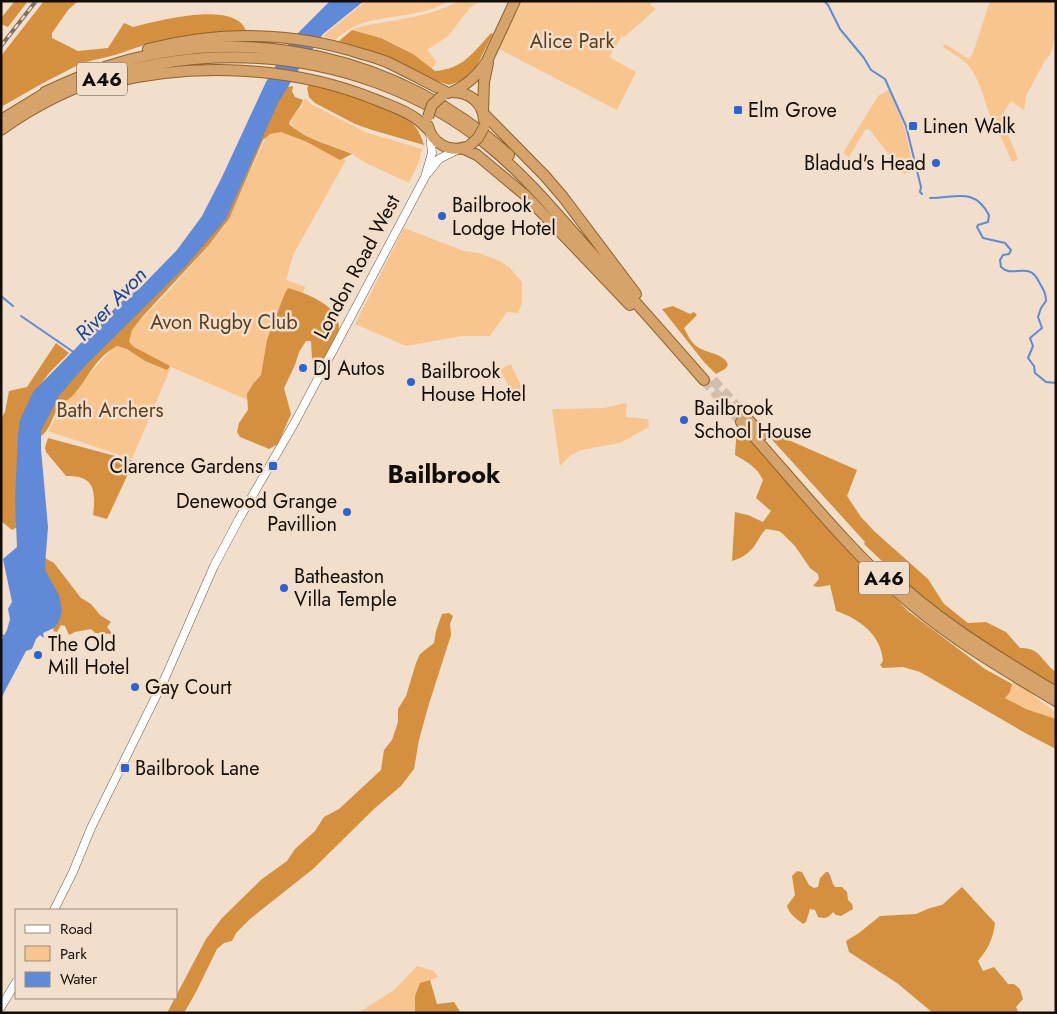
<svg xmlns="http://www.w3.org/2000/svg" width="1057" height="1014" font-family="Jost,sans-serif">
	<rect width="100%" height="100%" fill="#f1decb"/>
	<path fill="#f8c58f" d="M366,1H450C439,6 428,11 416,13C384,20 361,16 335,40L323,36Z
		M522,1H653L650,5L656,9L624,37L622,36L609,57L636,72L617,110L499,49Z
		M990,1H1056C1056,17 1057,53 1045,60L1026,96L1024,110L1011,101L1002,115L991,118C984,101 980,77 966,63C960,57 950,52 943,47L945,44L969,59L973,53Z
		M457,2L477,3L470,8L448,36L427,50L437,62L431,69C406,46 384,38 352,30C363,25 374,24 386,22C411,17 435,14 457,2Z
		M889,90L905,129L914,171L904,174L869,129L865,130L849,157L843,153L878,96Z
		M305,98L311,104L365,132L422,149L419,162L409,183L366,163L347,151L314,140L296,130L291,124L292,117L302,106Z
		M1001,117L1018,159L1012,162L993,119Z
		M271,126L346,160L293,255L286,280L305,287L257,404L171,367L132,459L48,431L66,400L117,343L168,292L225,226Z
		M404,228L464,251L479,253L500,261L510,268L522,282V303L518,313L507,312L490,336H462L406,346L355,324Z
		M511,364L522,388L512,393L500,369Z
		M627,403L626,417L648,419L649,427L620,443L581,450L571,455L560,466L552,409L604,408Z
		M1015,681L1056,713V719L1026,709L1004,697L1010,692L1012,684Z
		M417,966L434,971L438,977L430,980L415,996V1013H358L394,990Z"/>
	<path fill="#d4903e" d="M15,1H28L8,27L1,24V18Z
		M44,1H78L68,10L52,33V38L78,51L108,48L124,23L133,27C160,20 236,0 246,31L177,38L147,44L115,55L82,63L43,83L1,107V56Z
		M352,30L381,38L413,54L435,71C463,69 473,53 491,33L493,34L474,71L463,80L449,85L434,80L373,52L339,41Z
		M310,83C340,93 389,104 413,124C418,129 422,138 424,145L372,130L355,124L315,103L309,97L307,88Z
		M293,86L292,91L295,97L303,100C300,109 292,115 289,124C308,141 329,144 352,154L340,160L307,142L281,132L270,134L263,140L229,219L208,246L143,316L132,330L129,342L134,347L170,366L167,370L145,361L127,349L117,346C96,357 90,375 75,393C71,398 65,401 61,405C50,417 52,432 36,439L60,389L164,286L281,88Z
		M288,288C305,293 339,305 339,327C339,333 336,338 333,342C329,350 326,357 320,362H314L312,359L311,341H306L299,352L295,365L284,388L291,414L278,444L269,449L240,437L237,432L239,423L248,410L247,394L253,384L261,375L267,340L285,293Z
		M673,306L690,314L694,312L697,315L684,328C687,333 690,341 695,345C704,354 724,352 728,365L725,369L716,374L704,362L662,309Z
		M56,343L69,353L49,373L36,391L19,526L12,530L1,521V419L5,412L9,391L27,387Z
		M737,425L813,513L908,611L985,669L1012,684L1010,692L1005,698L1026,709L1056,719V749L1027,734L920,672L903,667L883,668L880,665L883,661C881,635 860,619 836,611L830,585L819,587L813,586L819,579L818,574L810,568L795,546L783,534L779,531L766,529C760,535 759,539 755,545C750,553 740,559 732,561L735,512L748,515L763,522L771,511L756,498L763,480C757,467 747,462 735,455Z
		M768,431L857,470L847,496L861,517L874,531L928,579L944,604L968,623L986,622L1006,632L1020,648C1041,647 1042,663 1056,672V688L977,638L923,597L921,598L864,544L865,542L766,433Z
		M48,438L134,461L107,519L93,515C96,491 95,475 66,476L46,452L45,448Z
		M45,558L54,563L81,598L91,604L100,615L111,622L107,627L111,632V634L95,633L91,629L75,632L69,635L65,626L61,625L57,632L53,631L55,624L42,574Z
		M449,613L453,616L450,624L451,635L428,707L419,740L414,769L401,786L375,808L313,869L250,919L236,933L232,941L224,943L217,949L196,992L184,1013H167L206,939L222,918L262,879L287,861L295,849L315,831L324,817L339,809L381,770L384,750L392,740L398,722V709L406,696L416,663L420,654L434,643L436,631L442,614Z
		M797,871L802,872L809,885L814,888L818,887L820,878L826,872H828C832,877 831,882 835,887H842L847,892L848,900L852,904L853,909L841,916L836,915L833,912C828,918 826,919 818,917L815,910L810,909L806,922L803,924C797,919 789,914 787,906L795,895L792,876Z
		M962,887L995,923C993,939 988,949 978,961L983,971L994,967L1008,984H1014L1020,989L1023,999L1016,1007L1019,1013H933L897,983L849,952L846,941L859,933L880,916L916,914L930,908L942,905Z
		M430,980L437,1004L454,1002L461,1013H415V996L420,983Z"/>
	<path fill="#6089d7" d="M330,1H364L323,34L299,69L278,103L226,219L186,266L84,367L59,396L41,431V449L48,527L45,565L46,572L59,595L62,611L59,621L54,628L43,633L44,638L40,635L36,639L32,649L26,651C18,667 9,682 1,699V641L7,630L10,619L8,609L12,602L3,559L17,547L15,501L18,435L20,420L33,392L120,303L140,288L177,250L202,216L222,177L266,82L291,40Z"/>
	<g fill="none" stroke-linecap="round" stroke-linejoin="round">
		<path stroke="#6089d7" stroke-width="2" d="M824,1L828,5L840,29L864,58L871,70L885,79L906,126L921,187L920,192L922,194
			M930,198C957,198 974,187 989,215L988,222L978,225L977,227L983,238L1005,243L1011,250L1009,254L1003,255L1000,260L1001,267C1013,279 1029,260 1039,282C1043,289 1046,293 1046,301L1041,308L1038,317L1042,328L1030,338L1033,346L1028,358L1034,366L1035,373L1046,382L1056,383
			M1,296L13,306
			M21,316L75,353
			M1,635L4,636"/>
		<path stroke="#d0bfae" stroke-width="10" stroke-dasharray="10 5" stroke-linecap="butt" d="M704,380L741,422
			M713,380L746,417"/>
		<defs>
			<path id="tertiary" d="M428,173L439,159L457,150
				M54,910L73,872L91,828L165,678L214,566L239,519L295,422L425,177L432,153L430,133
				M1,1007L16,982"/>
			<path id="trunk" d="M148,49C218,31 292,31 362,54C370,56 379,59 387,62C408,72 428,83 448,93
				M109,83C194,62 291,66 374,99C388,105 406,110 418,120C422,123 425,127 429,130
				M45,92C65,83 85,74 105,67C244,20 402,57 509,155
				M452,92C468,84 477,76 487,61L515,1
				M452,92C470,92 483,103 484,120
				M483,111L484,82L488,63
				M484,114L545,176L563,197L636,294
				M1,120L50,90
				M428,126C432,143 449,153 466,147
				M1,130C144,26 354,35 490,147C524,175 552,208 581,241C622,287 663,333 704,380
				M462,148L477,155L525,195L630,305
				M746,417L762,435
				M741,422C795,482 850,552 911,604C956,642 1006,671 1056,701
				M883,568C934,619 995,655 1056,692"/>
		</defs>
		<use href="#tertiary" stroke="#6b5b4b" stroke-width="9"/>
		<use href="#trunk" stroke="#8b612f" stroke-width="12"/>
		<use href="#tertiary" stroke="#fff" stroke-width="8"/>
		<use href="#trunk" stroke="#d6a46a" stroke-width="10"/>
		<defs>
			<path id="rail" d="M1,46L36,1"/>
		</defs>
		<use href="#rail" stroke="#7c7064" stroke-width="4"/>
		<use href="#rail" stroke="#f1decb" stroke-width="2" stroke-dasharray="5.5" stroke-linecap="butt"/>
		<defs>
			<path id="trunk-bridge" d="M428,117L432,105L442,96
				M470,145L478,138L484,127"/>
		</defs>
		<use href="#trunk-bridge" stroke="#8b612f" stroke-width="12" stroke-linecap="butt"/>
		<use href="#trunk-bridge" stroke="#d6a46a" stroke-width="10"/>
	</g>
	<g fill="#2d62d1" stroke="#f1decb" stroke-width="2">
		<rect x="733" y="105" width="10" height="10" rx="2.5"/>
		<rect x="908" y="121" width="10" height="10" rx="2.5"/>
		<circle cx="936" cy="163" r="5"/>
		<circle cx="442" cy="216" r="5"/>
		<circle cx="303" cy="368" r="5"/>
		<circle cx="411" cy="382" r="5"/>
		<circle cx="684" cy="420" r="5"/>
		<rect x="268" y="461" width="10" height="10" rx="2.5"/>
		<circle cx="347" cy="512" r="5"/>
		<circle cx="284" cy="588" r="5"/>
		<circle cx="38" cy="655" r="5"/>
		<circle cx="135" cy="687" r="5"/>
		<rect x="120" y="763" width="10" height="10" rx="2.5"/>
	</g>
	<g text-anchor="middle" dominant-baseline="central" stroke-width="5" stroke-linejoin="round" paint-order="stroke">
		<g fill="#f1decb" stroke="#564c42" stroke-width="1">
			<rect x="77" y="62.5" width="50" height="33" rx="4"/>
			<rect x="859" y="561.5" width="50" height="33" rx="4"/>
		</g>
		<g font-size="19" font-weight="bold" fill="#130d07">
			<text x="102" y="79">A46</text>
			<text x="884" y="578">A46</text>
		</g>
		<g font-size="20" fill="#5a3d1c" stroke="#f1decb">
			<text x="572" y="41">Alice Park</text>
			<text x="224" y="322">Avon Rugby Club</text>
			<text x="110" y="410">Bath Archers</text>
		</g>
		<g font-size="20" fill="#130d07" stroke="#f1decb" text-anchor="start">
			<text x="748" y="110">Elm Grove</text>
			<text x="923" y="126">Linen Walk</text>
			<text x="926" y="163" text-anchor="end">Bladud's Head</text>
			<text x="452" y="205">Bailbrook<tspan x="452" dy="23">Lodge Hotel</tspan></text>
			<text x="313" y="368">DJ Autos</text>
			<text x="421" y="371">Bailbrook<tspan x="421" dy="23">House Hotel</tspan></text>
			<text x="694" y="408">Bailbrook<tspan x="694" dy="23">School House</tspan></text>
			<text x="263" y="466" text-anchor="end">Clarence Gardens</text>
			<text x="337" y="501" text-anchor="end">Denewood Grange<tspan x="337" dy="23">Pavillion</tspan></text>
			<text x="294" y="576">Batheaston<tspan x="294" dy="23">Villa Temple</tspan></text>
			<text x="48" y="644">The Old<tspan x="48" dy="23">Mill Hotel</tspan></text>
			<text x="145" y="687">Gay Court</text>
			<text x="135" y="768">Bailbrook Lane</text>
		</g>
		<g font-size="20" fill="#130d07" stroke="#f1decb">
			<text transform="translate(357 267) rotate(-62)">London Road West</text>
		</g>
		<g font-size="21" font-style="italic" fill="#17439e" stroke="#f1decb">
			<text transform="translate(111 304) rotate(-46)">River Avon</text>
		</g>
		<g font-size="25" font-weight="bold" fill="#130d07" stroke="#f1decb">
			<text x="444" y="474">Bailbrook</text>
		</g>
	</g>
	<rect width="1057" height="1014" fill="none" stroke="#130d07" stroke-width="5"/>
	<rect x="15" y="909" width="162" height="90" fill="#f1decb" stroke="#988a7d"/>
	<rect x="25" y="925" width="25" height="8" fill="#ffffff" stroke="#988a7d"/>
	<text x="60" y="934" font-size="15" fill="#130d07">Road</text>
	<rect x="25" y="946" width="25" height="15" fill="#f8c58f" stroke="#988a7d"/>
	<text x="60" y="959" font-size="15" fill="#130d07">Park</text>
	<rect x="25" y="972" width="25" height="15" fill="#6089d7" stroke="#988a7d"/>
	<text x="60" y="984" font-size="15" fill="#130d07">Water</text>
</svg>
